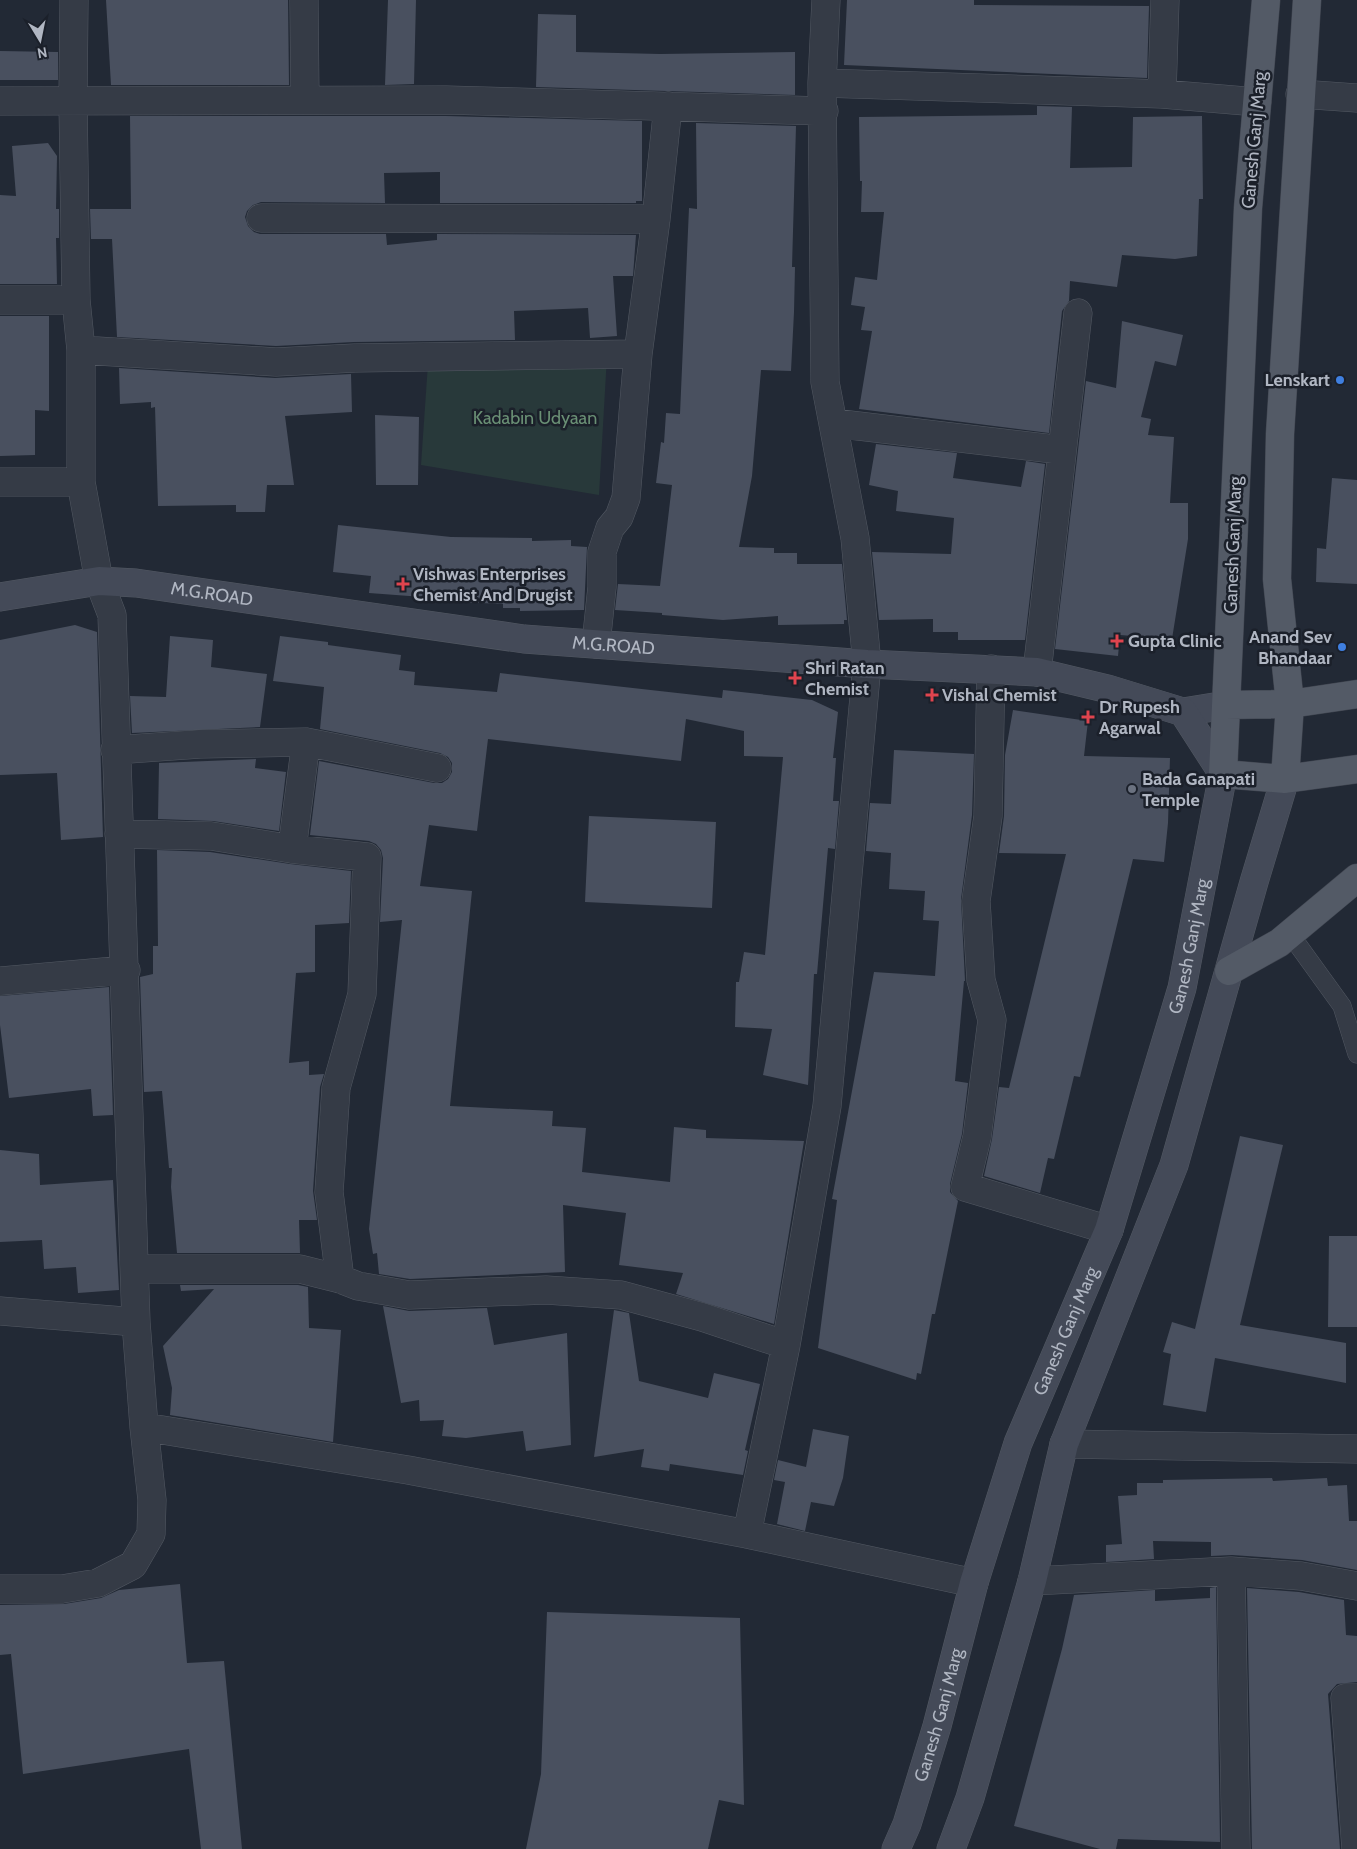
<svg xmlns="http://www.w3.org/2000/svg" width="1357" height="1849" font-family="Cabin,sans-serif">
	<rect width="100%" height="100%" fill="#222935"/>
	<path fill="#28393a" d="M429,349L607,356L599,495L421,465Z"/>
	<path fill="#49505f" d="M106,0H288L289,85H111Z
		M388,0H416L414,84L385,85Z
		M847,0H974V5L1149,6L1147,78L844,65Z
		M538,14L576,15V52L660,54L795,52V95L536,87Z
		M0,51L58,52V80H0Z
		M1037,106L1072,107L1070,168L1132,167L1133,117L1202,116L1203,199H1199L1197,256L1175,259L1122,255L1117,287L1070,281L1069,301L1062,311L1049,433L859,409L872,331L861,330L865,307L851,305L855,277L877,280L884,212H861L862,181H860L859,117L1037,115Z
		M130,116H446L642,121V201H636V203H440V172L384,173L385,203L261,202L253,205L247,211L245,217L248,226L254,232L260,234H386L387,245L437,240V234L636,235L633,276H613L617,336L590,338L588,308L514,311L515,340L354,342L276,346L117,337L112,239H91L90,209H131Z
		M696,123L796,126L792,267H795L794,312L791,371L761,370L752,476L739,547L774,548V553H797V564H842L847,620H844V624L778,625V616L723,620L662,615V613L615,610L618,584L660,586L672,485L656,483L661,442L664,443L666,413L680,414L689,208L697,209Z
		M48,143L57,156L56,209H59V238H56L57,284H0V195L16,196L12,146Z
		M0,316H49V411L35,410V455L0,456Z
		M1122,321L1183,335L1176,366L1155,361L1141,417L1151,419L1148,435L1174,437L1170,503H1188V539L1172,639L1120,635L1118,656L1055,649L1086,381L1116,388Z
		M119,368L275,378L351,374L352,412L285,416L294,485H267L265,512H236V505L158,506L155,407L151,408V402L120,404Z
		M375,415L419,417L418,485H376Z
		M876,444L957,453L953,478L1021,487L1026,461L1045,464L1025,640H958V632H933V619L879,620L872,552L951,554L954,518L896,511L898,491L869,485Z
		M1332,478L1357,480V584L1316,582L1317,548L1326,549Z
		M338,525L451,537L532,538V541L571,540V546L587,547L584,610L520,611V608H503V604L436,601V598L369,593L371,576L333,572Z
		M75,625L97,632L103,837L61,840L57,773L0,775V640Z
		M170,636L213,640L211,667L267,674L260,727L132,733L130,696L166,697Z
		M280,636L328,642V645L401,655L399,670L415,672L414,685L497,692L500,673L722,698L723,690L812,700L838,712L833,758H836L833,801H839L835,849L828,848L817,974H814L808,1085L763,1075L772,1029L735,1027L736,982H739L744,952L765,955L783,757L744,756V731L686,719L681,761L488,739L477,831L429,825L420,886L472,891L450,1106L553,1111L552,1126L586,1128L582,1172L670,1182L674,1127L706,1130V1138L804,1141L774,1324L676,1294L683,1273L619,1265L626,1213L563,1205L565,1272L410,1279L379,1274L377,1253L373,1254L369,1229L402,920L380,922L383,858L381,850L376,844L369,841L310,835L319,761L434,783H442L448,779L452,772V763L448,757L440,753L320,729L324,687L273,681Z
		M1013,710L1088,721L1084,756L1170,758L1168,823L1164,862L1133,859L1080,1077L1074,1076L1054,1159L1048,1158L1040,1193L984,1176L992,1139L999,1087L1009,1088L1066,854L999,853L1004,816L1005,755Z
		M894,750L974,754L972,815L961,899L965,981H964L955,1081L968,1083L962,1134L950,1184V1192L958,1201L935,1314H932L921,1374L917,1373L916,1380L818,1348L837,1200L832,1199L874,972L935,976L939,921L923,920L925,891L889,889L891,853L866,851L870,803L891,804Z
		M256,759L255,768L286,772L279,831L213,821L158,819L159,763Z
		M589,816L716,822L712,908L585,902Z
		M157,850L210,852L290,864L351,871L349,923L315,925V972L296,973L289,1063L309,1061V1075L324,1074L320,1087L313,1191L317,1220H299L300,1253H177L171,1187L172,1168H169L162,1091L144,1092L140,977L153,974V946H158Z
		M109,987L113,1115L93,1116L91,1089L9,1098L0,1025V996Z
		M1240,1136L1283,1145L1240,1325L1346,1343V1383L1215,1358L1206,1412L1163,1405L1171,1354L1163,1352L1172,1322L1195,1329Z
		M0,1150L39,1154L40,1185L113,1180L119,1290L78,1293L76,1267L44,1269L42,1240L0,1242Z
		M1329,1236H1357V1327H1328Z
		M180,1285H298L308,1287L309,1328L341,1330L333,1442L170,1415L172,1388L163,1346L214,1289L181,1291Z
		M383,1306L409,1311L487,1308L494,1345L567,1333L571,1445L526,1451L523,1431L466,1438L442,1436L444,1420L420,1421L419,1400L401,1403Z
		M614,1310L629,1313L639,1381L708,1398L714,1373L760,1384L745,1450L748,1451L743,1475L670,1464L669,1471L641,1467L644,1449L594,1457Z
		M813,1429L849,1436L843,1478L834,1506L811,1502L805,1531L777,1524L785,1482L774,1480L778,1460L806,1467Z
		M1272,1478L1273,1481L1327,1478L1328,1486L1347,1485L1349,1521H1357V1570L1302,1560L1232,1555L1211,1556V1542L1153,1541L1154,1559L1106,1562V1545L1122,1544L1118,1496L1137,1495V1483H1163V1480Z
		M180,1584L187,1663L224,1661L242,1849H201L189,1749L23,1774L11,1654L0,1655V1605L64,1604L101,1598L119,1590Z
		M1216,1587L1220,1842L1118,1839L1116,1849H1100L1014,1826L1062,1649L1074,1595L1155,1590V1601L1210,1598V1588Z
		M1247,1588L1299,1592L1344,1600L1346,1635L1357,1636V1682L1337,1684L1328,1694L1340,1849H1252Z
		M547,1612L740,1618L744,1805L719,1800L708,1849H526L541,1774Z"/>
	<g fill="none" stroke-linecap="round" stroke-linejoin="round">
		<defs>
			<path id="service" d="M1290,934L1342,1006L1357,1054"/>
			<path id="minor" d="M304,0L305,100
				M822,83L1162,94L1257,102
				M1162,94L1165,0
				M1300,94L1357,98
				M0,101L446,100L824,111
				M261,218L656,219
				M0,300H76
				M81,350L276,362L355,358L638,354
				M833,423L1062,450
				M0,482H81
				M596,644L602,587V552L610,528L619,517L626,498L638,354L656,219L668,106
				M991,669L988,816L976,901L981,980L992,1020L977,1137L965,1187L1109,1230
				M1037,672L1078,313
				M115,750L200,744L306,742L437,768
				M119,834L211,836L292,849L367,857L362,994L336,1088L329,1192L340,1279
				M292,849L306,742
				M0,981L126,970
				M136,1269H300L340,1279L358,1286L409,1295L546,1290L621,1295L702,1317L786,1345
				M0,1311L136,1322
				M144,1427L408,1470L747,1534L974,1583
				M1064,1444L1357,1449
				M747,1534L786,1345L827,1106L867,664L855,538L825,382L822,83L826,0
				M1231,1571L1236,1849
				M1032,1581L1231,1571L1301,1576L1357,1586
				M0,1589H62L98,1583L133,1565L151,1534L152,1500L144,1427L136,1322L112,615L99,581L81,482V350L76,300L73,101L74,0
				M1356,1849L1345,1698H1357"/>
			<g id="secondary">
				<path id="s1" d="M0,597L99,581L136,583L524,639L867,664L1037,672L1108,689L1183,712L1226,705"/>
				<path id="s2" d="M896,1849L907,1824L937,1726L974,1583L1018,1443L1109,1230L1182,988L1223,774L1183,712"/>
				<path d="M951,1849L970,1798L1032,1581L1064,1444L1174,1165L1254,882L1285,779"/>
			</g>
			<path id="primary" d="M1266,0L1248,208L1223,774L1285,779L1357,769
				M1226,705L1290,704L1357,694
				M1285,779L1290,704L1277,579L1280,434L1307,0
				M1229,971L1279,943L1357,878"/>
		</defs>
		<use href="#service" stroke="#535963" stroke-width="19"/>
		<use href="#minor" stroke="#535963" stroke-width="29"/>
		<use href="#secondary" stroke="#535963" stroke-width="29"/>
		<use href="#primary" stroke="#3f444f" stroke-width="29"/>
		<use href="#service" stroke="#353b46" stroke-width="18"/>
		<use href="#minor" stroke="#353b46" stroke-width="28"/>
		<use href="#secondary" stroke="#444a58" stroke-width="28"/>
		<use href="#primary" stroke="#535a66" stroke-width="28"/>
	</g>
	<g fill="#3f7fe0" stroke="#1b202a" stroke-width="2">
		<circle cx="1340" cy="380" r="5"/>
		<circle cx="1342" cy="647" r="5"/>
	</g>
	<g fill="#e0444e" stroke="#1b202a" stroke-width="2">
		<path d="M400.5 576.5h5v5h5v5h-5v5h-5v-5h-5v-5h5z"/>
		<path d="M1114.5 633.5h5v5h5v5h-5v5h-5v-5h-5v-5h5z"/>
		<path d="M792.5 670.5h5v5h5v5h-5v5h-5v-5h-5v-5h5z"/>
		<path d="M929.5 687.5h5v5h5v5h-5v5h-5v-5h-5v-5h5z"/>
		<path d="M1085.5 709.5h5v5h5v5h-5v5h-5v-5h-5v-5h5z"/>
	</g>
	<circle fill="#6b7280" stroke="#1b202a" stroke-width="2" cx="1132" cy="789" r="5"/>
	<g text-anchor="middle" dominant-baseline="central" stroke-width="5" stroke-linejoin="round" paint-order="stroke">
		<g font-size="18" fill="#b0b6c2" stroke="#1b202a">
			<text transform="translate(1254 140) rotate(-85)">Ganesh Ganj Marg</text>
			<text transform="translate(1233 545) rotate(-88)">Ganesh Ganj Marg</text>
			<text stroke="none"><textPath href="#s1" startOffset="214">M.G.ROAD</textPath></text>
			<text stroke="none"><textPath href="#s1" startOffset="619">M.G.ROAD</textPath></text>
			<text stroke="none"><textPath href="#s2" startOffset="951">Ganesh Ganj Marg</textPath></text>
			<text stroke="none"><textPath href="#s2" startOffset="546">Ganesh Ganj Marg</textPath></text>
			<text stroke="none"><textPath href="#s2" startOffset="141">Ganesh Ganj Marg</textPath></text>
		</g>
		<g font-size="18" font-weight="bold" fill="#b0b6c2" stroke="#1b202a" text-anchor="start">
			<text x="1330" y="380" text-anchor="end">Lenskart</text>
			<text x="413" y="574">Vishwas Enterprises<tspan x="413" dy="21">Chemist And Drugist</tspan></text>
			<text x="1332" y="637" text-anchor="end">Anand Sev<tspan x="1332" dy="21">Bhandaar</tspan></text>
			<text x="1128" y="641">Gupta Clinic</text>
			<text x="805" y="668">Shri Ratan<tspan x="805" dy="21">Chemist</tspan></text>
			<text x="942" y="695">Vishal Chemist</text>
			<text x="1099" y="707">Dr Rupesh<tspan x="1099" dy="21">Agarwal</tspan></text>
			<text x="1142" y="779">Bada Ganapati<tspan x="1142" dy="21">Temple</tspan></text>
		</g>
		<g font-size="18" fill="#6a9075" stroke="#1b202a">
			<text x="535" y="418">Kadabin Udyaan</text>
		</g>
	</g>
	<g transform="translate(40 40) rotate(170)" stroke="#1b202a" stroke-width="4" paint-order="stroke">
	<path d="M0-4L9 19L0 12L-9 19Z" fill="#b0b6c2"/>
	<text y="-8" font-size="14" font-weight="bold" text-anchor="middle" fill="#b0b6c2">N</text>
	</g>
</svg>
